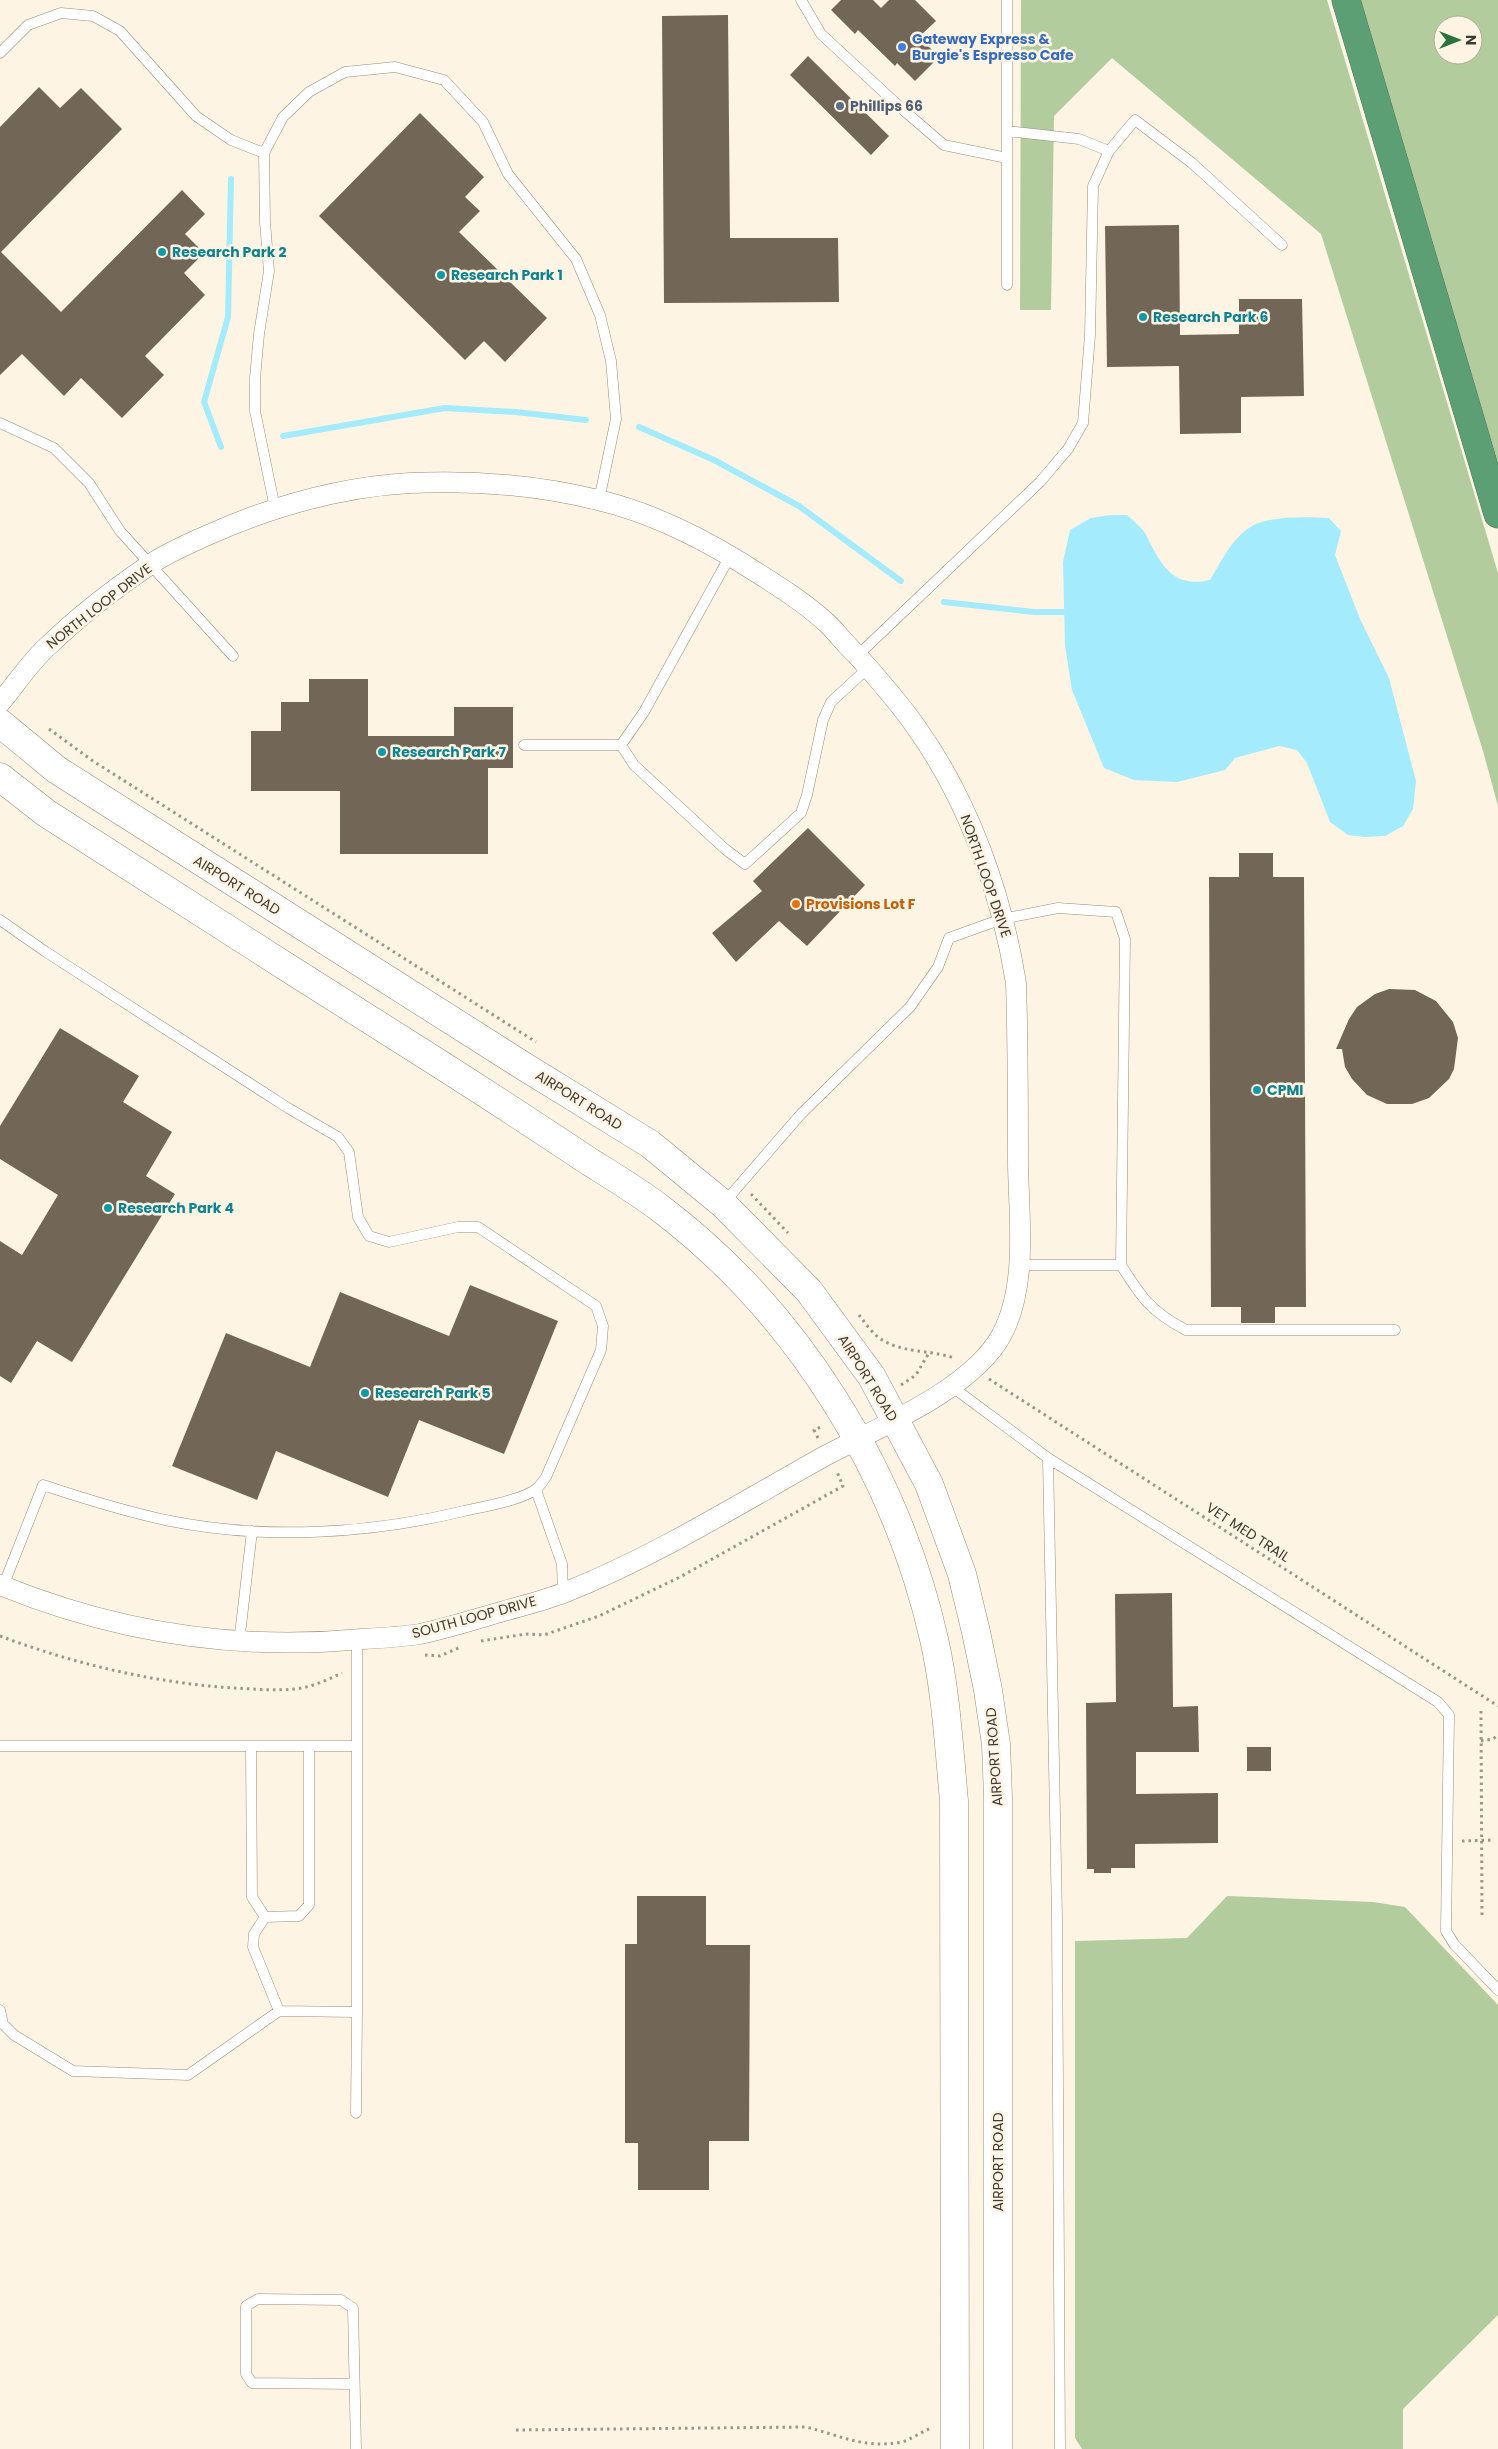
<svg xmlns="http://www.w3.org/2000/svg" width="1498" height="2449" font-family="Poppins,sans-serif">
	<rect width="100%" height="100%" fill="#fef4e4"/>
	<path fill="#b2cc9e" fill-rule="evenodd" d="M1021,0H1327L1498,573V806L1483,751L1321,234L1112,58L1054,116L1051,310H1020Z
		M1358,0H1498V462L1361,16ZM1443,25H1473V55H1443Z
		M1227,1896L1373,1902L1405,1907L1498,2005V2315L1403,2409V2449H1082L1075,2438V1941L1187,1938Z"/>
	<path fill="#a4ebfd" d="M1110,515H1127C1133,521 1143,528 1146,535C1161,564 1172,589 1210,580C1221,562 1231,540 1249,528C1267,515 1308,517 1329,518L1341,531L1335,555L1360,619L1389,678L1416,781L1413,809L1403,826L1385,836L1365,837L1348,835L1330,822L1307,763L1297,750L1279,746L1235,758L1225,770L1177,782L1134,780L1104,768L1072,690L1065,646L1063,562L1070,530L1091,518Z"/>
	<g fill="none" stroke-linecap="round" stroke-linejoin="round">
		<path stroke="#a4ebfd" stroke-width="6" d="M639,427L714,460L799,506L901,581
			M283,436L445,408L516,412L586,420
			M221,447L204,402L228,317L231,179
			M944,602L1034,612H1064"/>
	</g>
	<path fill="#726656" d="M841,0H873L881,8L889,0H915L936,21L919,37L939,57L915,81L897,63L895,66L858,30L855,34L831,10Z
		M728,15L730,238H838L839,302L664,303L662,16Z
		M808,56L889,136L871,155L790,75Z
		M39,87L60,108L81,88L122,129L1,252L61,312L182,190L205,214L185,234L204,253L184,273L205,295L145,356L164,375L122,418L81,378L64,396L22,354L0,375V127Z
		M420,113L484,177L465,197L480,211L459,232L547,318L505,362L484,341L465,360L319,216Z
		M1179,225L1180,335L1239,334V299H1302L1304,396L1241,397V433L1180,434L1179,366L1107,367L1105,226Z
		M309,679H368V736H454V707H513V768H488V854H340V791H251V731H281V702H309Z
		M808,828L865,885L807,946L779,921L736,962L712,933L762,891L753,881Z
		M1239,853H1273V877H1304L1306,1307H1275V1323H1241V1307H1211L1209,877H1239Z
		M1389,989L1415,990L1436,1001L1453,1022L1458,1038L1454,1069L1449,1079L1429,1098L1412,1104H1387L1367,1095L1352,1079L1345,1067L1342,1049H1336L1349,1019L1357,1007L1375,994Z
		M60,1028L139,1076L123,1102L172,1132L146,1176L175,1194L72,1362L37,1341L11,1383L0,1376V1241L22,1255L58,1195L0,1159V1126Z
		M470,1285L558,1321L504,1454L419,1420L388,1497L276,1451L257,1500L172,1466L226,1333L310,1367L340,1292L449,1336Z
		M1172,1593L1173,1707L1198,1706L1199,1752H1136V1794L1218,1793V1843L1135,1844V1868H1111V1873H1094V1869H1087L1086,1703L1116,1702L1115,1594Z
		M1247,1747H1271V1771H1247Z
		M637,1896H706V1945H750L749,2141H709V2190H638V2143H625V1944H637Z"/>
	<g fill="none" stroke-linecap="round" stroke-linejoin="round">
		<defs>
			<path id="service" d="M801,0L821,34L901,108L944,145L1007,158
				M1007,0V285
				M0,53L28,25L61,13L93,16L120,31L196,116L231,140L264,153
				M1007,131L1079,139L1109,151
				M0,423L54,448L89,483L120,531L233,656
				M275,508L255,411V378L259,334L269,271L265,222L264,153L283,117L309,92L345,72L395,67L444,80L483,122L508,174L576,259L600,315L611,361L616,419L599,500
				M857,656L1040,482L1068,449L1083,423L1090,335L1093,186L1109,151L1135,120L1192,163L1282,245
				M524,745H621L644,712L730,556
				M621,745L634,765L725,849L745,864L801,813L807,795L823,720L831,702L868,668
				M0,920L46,952L288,1108L338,1137L349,1152L358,1217L369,1236L389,1242L458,1227H478L596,1306L603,1326L601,1350L546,1477C543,1481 540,1486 536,1489C523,1500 482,1507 464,1511C370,1534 266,1540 170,1521C127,1512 85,1499 43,1485L2,1589
				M723,1204L801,1114L910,1007L938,967L949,938L1002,919L1058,908L1116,912L1125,939L1121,1265H1019
				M1121,1265C1141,1297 1151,1312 1186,1330H1395
				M951,1386L1048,1458L1057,1917L1060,2449
				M1048,1458L1438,1702L1449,1715L1446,1931L1454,1944L1498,1990
				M536,1490L562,1564L563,1593
				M239,1643L252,1531
				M0,1746H357
				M251,1746L252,1897L265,1917
				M0,2010L3,2024L14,2035L73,2071L188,2075L279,2011L357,2012V1640
				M279,2011L253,1947L254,1934L265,1917L299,1916L309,1905V1746
				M356,2113L357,2012
				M354,2384L252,2383L246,2374V2306L258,2299L341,2300L353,2308L356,2449"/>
			<path id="minor" d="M0,703C16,684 30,662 48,646C78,617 114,589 148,566C166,553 188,544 208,535C273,506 340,487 410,483C473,480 537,485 598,500C649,512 696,535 740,562C770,581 802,600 828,624C838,634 846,645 856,654C877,678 898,701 916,727C969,801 1002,895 1016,983C1018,1044 1018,1104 1018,1165C1019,1219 1028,1287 1001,1336C971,1390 877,1428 823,1457C739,1504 656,1556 566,1592C546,1600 525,1605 504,1611C476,1619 448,1628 420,1634C401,1637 381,1638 362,1639C238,1651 115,1632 0,1585"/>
			<path id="secondary" d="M0,723L57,770L525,1067L650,1144L723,1204L809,1291L872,1377L929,1484L962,1574L976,1632L988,1690L996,1744L998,1797V2449
				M0,777L46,813C175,896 305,979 435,1061C487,1094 539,1128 590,1162C614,1177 639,1192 661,1209C798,1313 896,1472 934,1639C946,1692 949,1747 954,1801L955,2449"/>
			<path id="motorway" d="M1346,0L1498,514"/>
		</defs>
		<use href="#service" stroke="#988c7a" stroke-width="11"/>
		<use href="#minor" stroke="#988c7a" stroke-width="21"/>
		<use href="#secondary" stroke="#988c7a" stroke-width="29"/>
		<use href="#motorway" stroke="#527c5e" stroke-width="29"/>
		<path stroke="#9c9589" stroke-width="3" stroke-dasharray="2.5 4" stroke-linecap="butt" d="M49,729L93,761L536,1042
			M751,1194L788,1233
			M859,1315C866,1324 874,1336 884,1341C905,1353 931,1350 954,1358
			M989,1379L1498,1706
			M901,1385L916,1375L930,1351
			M818,1438L814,1430L823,1426
			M0,1636C75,1664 154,1683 234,1688C254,1689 275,1691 295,1689C312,1687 327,1680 342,1673
			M481,1641L526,1634L544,1635L599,1616L680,1577L843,1486L837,1472
			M425,1655L440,1656L461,1647
			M1481,1711L1482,1915
			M1481,1741L1493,1739L1498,1735
			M1462,1841L1492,1840
			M516,2430L806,2427C842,2436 864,2449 902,2442C912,2439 921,2432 931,2428"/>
		<use href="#service" stroke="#fff" stroke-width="10"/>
		<use href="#minor" stroke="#fff" stroke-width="20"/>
		<use href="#secondary" stroke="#fff" stroke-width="28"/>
		<use href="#motorway" stroke="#5d9f75" stroke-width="28"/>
	</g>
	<circle fill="#3f7fe0" stroke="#fef4e4" stroke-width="2" cx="902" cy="47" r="5"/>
	<circle fill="#5c6f8a" stroke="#fef4e4" stroke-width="2" cx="840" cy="106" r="5"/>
	<g fill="#0f9aa8" stroke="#fef4e4" stroke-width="2">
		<circle cx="162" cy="252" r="5"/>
		<circle cx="441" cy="275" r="5"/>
		<circle cx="1143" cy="317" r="5"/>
		<circle cx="382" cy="752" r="5"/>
		<circle cx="1257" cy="1090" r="5"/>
		<circle cx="108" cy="1208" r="5"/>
		<circle cx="365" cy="1393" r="5"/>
	</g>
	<circle fill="#e8710a" stroke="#fef4e4" stroke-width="2" cx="796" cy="904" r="5"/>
	<g text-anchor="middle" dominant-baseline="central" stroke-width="5" stroke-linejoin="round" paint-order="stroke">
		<g font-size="14" font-weight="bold" fill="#366cbe" stroke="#fef4e4" text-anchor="start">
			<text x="912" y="39">Gateway Express &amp;<tspan x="912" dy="16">Burgie's Espresso Cafe</tspan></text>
		</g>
		<g font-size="14" font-weight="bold" fill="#4e5e75" stroke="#fef4e4" text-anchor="start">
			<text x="850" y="106">Phillips 66</text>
		</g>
		<g font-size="14" font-weight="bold" fill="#0d838f" stroke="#fef4e4" text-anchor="start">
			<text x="172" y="252">Research Park 2</text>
			<text x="451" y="275">Research Park 1</text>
			<text x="1153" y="317">Research Park 6</text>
			<text x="392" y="752">Research Park 7</text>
			<text x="1267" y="1090">CPMI</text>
			<text x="118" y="1208">Research Park 4</text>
			<text x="375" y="1393">Research Park 5</text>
		</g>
		<g font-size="14" fill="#3f3a32" stroke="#fef4e4">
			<text transform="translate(99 606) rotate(-38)">NORTH LOOP DRIVE</text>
			<text transform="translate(986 876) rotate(71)">NORTH LOOP DRIVE</text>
			<text transform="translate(237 885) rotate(32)">AIRPORT ROAD</text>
			<text transform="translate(579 1100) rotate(32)">AIRPORT ROAD</text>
			<text transform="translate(868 1378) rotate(58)">AIRPORT ROAD</text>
			<text transform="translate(1248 1532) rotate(33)">VET MED TRAIL</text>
			<text transform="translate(474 1617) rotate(-15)">SOUTH LOOP DRIVE</text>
			<text transform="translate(994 1757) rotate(-94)">AIRPORT ROAD</text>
			<text transform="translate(998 2162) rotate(-90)">AIRPORT ROAD</text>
		</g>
		<g font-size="14" font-weight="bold" fill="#c56008" stroke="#fef4e4" text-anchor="start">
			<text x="806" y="904">Provisions Lot F</text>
		</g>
	</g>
	<g transform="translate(1458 40) rotate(90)"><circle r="24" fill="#fef4e4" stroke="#b2aa9d"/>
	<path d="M0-4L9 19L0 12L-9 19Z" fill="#2c723e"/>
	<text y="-8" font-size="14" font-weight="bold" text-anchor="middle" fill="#3f3a32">N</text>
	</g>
</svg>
